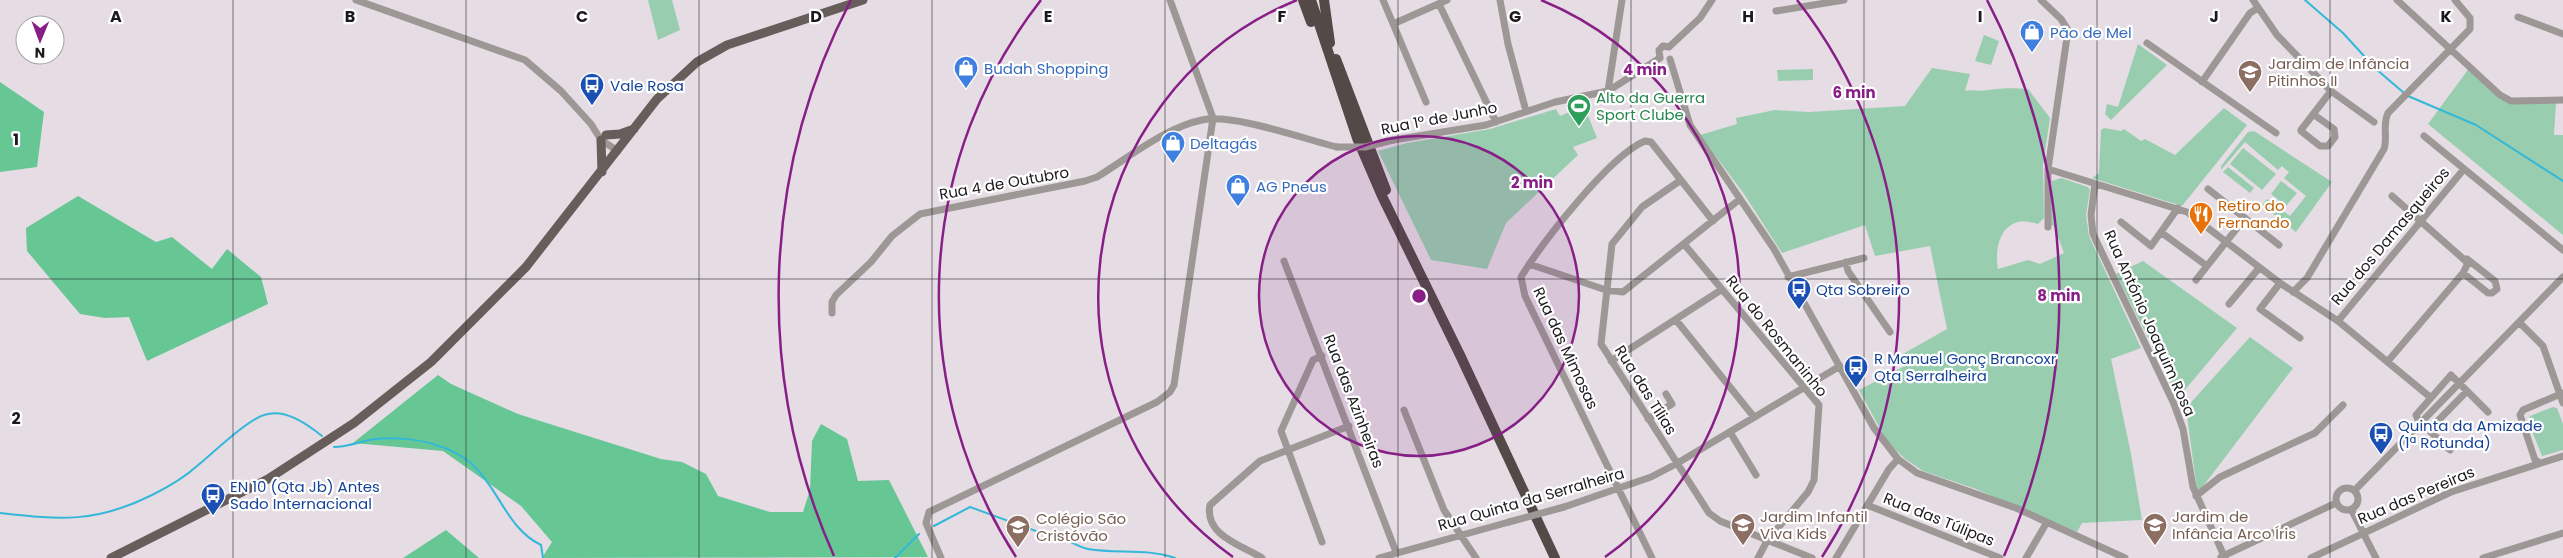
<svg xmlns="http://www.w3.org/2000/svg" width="2563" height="558" font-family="Poppins,sans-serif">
	<rect width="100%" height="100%" fill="#e5dce4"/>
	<path fill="#98ceaf" d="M648,0H672L680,30L658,40Z
		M1984,35L1999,41L1991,65L1975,61Z
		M2138,44L2167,65L2111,120L2105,114L2107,104L2118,107Z
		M2470,67L2510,101L2556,103L2554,135H2563V235L2428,124Z
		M1932,68L1970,74L1965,91C1973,89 1980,92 1988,90C2004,88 2012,88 2028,89L2050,118L2043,165L2044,218L2038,224C2033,223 2024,220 2018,222C1998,227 1995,253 1998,269L2028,260L2040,264L2064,253L2054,226L2051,225L2052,181L2061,178L2088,187L2090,190L2086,215L2089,236L2141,348L2111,359L2131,454L2142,520L2082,523L2077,532L1976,489L1923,471L1904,458L1886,440L1859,390L1905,366L1901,355L1947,329L1930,246L1875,256L1865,225L1782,253L1744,194L1700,135L1737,124L1736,118L1775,110L1809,112L1905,106Z
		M1813,69V80L1778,81L1777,70Z
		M1584,106L1597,138L1573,147L1578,155L1506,223L1487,269L1431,260L1378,151L1407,143L1490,129L1556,109L1560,116Z
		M2224,108L2247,125L2182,206L2092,178L2099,173L2101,130L2104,128L2121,131L2124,129L2141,141L2145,139L2175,155Z
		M2254,131L2332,182L2296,232L2262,205L2267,199L2290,216L2306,196L2284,178L2289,172L2282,166L2278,170L2245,142L2221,170V166L2248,132Z
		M2243,148L2276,174L2262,190L2230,164Z
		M2228,167L2254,188L2250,193L2223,172Z
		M2281,181L2297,193L2286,206L2271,194Z
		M2143,261L2237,328L2178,398L2116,274Z
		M2250,337L2293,368L2201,489L2197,490L2186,408Z
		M2553,407L2557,408L2563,424V450L2542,456L2528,421L2530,416Z"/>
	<path fill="#66c795" d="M0,82L44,112L37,167L0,172Z
		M78,196L156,242L172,237L212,269L227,249L261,277L268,304L147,361L129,317L105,318L80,314L27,251L26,228Z
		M438,375L451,384L518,414L661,459L682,462L706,474L718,496L770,512H803L810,490L812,441L821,424L847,439L858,481L889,480L928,557L542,558L552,542L521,506L443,451L353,443Z
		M446,530L479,558H403Z"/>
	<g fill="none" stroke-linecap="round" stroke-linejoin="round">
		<path stroke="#34b8d8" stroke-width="2" d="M2305,0L2343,33L2376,69L2404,93
			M2408,96L2476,125L2563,181
			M334,447C348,447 361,441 375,439C394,437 421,439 439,446C450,449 468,459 475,467C500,492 508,529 541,545L543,558
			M0,513C61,520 96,523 152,495C168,487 184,478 197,466C212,454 247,420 264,415C285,408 307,424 322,436
			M934,526L970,507L1055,538C1067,537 1076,547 1088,549C1117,554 1147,548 1175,558
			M895,558L919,534"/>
		<path stroke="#9d9896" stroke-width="7" d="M356,0L525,60L561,91L591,124L601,140L618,151
			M1383,0L1426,102
			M1500,0L1508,44L1526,111
			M2041,0L2061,19L2068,30L2048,169V227
			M2253,0L2277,35L2331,91L2374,122
			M2397,0L2500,95L2511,101L2563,100
			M1439,4L1496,122
			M1776,11L1844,0
			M2518,17L2563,34
			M1393,24L1447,0
			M2147,43L2276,133
			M1669,47L1700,18L1712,0
			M1660,58L1659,50L1663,46L1669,47
			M1670,59L1690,125L1774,249L1874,428L1898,459L1917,473L2016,508L2125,558
			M2202,82L2250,13L2258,8
			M1608,91L1622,0
			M2313,114L2334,129L2335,137L2328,146H2320L2301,131V130L2331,91
			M2424,136L2563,250
			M1393,140L1486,125L1555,102L1608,91L1660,58
			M2048,169L2187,212L2280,283L2338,321L2430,397
			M1681,180L1642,207L1612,244L1601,344L1709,513L1720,521L1812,558
			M2095,184L2091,215L2093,234L2174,404L2183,429L2193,487L2225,558
			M2208,189L2279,245
			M2121,222L2151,246L2178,208
			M2162,233L2207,266
			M1684,244L1819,405L1814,480L1808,492L1767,541L1758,558
			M1284,261L1396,552
			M1846,262L1848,271L1890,332
			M1529,264L1606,290L1623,292L1740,199
			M2463,273L2488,293H2492L2497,289L2495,281L2467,259
			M1788,277L1864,258
			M2196,280L2245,218
			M2280,283L2260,309L2300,338
			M2293,292L2307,278L2384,149C2388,137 2382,125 2388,113L2470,29V18L2455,0
			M2229,304L2259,268
			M832,313V302L836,295L871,262L892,236L920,214L1085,181L1097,177C1128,158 1166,127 1202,120C1232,113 1304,139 1337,147
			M1676,320L1754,417
			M2338,321L2464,169
			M2519,322L2543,346L2563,403
			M1322,356L1313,360L1281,431L1322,542
			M1611,361L1721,290
			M2388,361L2463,273L2468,263L2392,196
			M1404,410L1444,510L1476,558
			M1648,419L1672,404L1666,394
			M2429,430L2467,391
			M1730,432L1756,475
			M2450,450L2418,420L2416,415L2451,375L2488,412
			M2540,463L2535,460L2520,415L2523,410L2563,393
			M2336 499a11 11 0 1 1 22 0a11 11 0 1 1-22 0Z
			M2355,490L2563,277
			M2196,496L2220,477L2315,433L2343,405
			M1867,505L2000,558
			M1564,507L1651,477L1676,464L1840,366
			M2351,509L2376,558
			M2221,557L2336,503
			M941,558L926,523L929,512L1157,402L1170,392L1174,385L1213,118L1170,0
			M1262,558C1241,545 1204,535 1210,505L1260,461L1349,426
			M1379,558L1509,522
			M1652,558L1525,296L1521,277C1542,243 1610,155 1645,141L1651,142L1713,221
			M1836,558L1889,469L1898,459
			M2026,558L2047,522
			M2311,558L2451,492L2563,456
			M2483,558L2563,533"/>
		<path stroke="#675d5b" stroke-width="9" d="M606,135L620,134L634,129
			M601,140L602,172
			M111,558L268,479L354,423L431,362L526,267L657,99L697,62L727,45L863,0"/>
		<path stroke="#534946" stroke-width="10" d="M1303,0L1311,22
			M1311,0L1357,138L1382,196L1460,355L1555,558
			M1324,0L1330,43
			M1336,59L1386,190"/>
		<path stroke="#9d9896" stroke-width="7" d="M1337,147H1365L1393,140
			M1509,522L1564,507"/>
	</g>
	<path fill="none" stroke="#1c191c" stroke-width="1" stroke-opacity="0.55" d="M233,0V558M466,0V558M699,0V558M932,0V558M1165,0V558M1398,0V558M1631,0V558M1864,0V558M2097,0V558M2330,0V558M0,279H2563"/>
	<circle cx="1419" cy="296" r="160" fill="#871f86" fill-opacity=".12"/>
	<g fill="none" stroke="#871f86" stroke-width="2.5">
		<circle cx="1419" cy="296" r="160"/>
		<path d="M1233 557A320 320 0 0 1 1297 0M1541 0A320 320 0 0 1 1605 557"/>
		<path d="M1016 557A480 480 0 0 1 1041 0M1797 0A480 480 0 0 1 1822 557"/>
		<path d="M834 556A640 640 0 0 1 851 0M1987 0A640 640 0 0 1 2004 556"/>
	</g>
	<defs>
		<symbol id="shop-pin" viewBox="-11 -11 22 30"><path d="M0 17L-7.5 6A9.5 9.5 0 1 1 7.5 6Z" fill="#3f7fe0" stroke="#fff"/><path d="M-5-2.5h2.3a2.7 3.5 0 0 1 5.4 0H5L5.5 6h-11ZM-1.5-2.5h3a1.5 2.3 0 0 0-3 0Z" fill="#fff"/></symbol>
		<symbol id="school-pin" viewBox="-11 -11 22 30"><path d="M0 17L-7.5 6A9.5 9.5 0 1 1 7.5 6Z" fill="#8d6e63" stroke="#fff"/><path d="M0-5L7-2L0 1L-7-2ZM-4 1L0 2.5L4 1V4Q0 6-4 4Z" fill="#fff"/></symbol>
		<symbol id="bus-pin" viewBox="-11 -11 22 30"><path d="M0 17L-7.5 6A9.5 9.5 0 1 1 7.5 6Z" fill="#1a4fb4" stroke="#fff"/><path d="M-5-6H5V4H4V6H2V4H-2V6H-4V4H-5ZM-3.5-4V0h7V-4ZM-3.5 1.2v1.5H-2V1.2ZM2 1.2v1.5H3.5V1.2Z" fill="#fff"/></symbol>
		<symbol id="stadium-pin" viewBox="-11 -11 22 30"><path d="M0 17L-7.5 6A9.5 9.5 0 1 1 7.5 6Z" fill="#2e9e5b" stroke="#fff"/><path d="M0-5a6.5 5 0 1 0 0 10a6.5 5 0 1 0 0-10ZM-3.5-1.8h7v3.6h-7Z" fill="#fff"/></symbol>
		<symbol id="restaurant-pin" viewBox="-11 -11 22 30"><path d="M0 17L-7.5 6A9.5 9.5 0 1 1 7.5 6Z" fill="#e8710a" stroke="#fff"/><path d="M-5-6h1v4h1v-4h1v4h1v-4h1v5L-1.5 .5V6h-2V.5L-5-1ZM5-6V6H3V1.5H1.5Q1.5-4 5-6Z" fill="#fff"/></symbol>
	</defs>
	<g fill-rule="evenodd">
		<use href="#shop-pin" x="2018" y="18" width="28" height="38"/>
		<use href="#shop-pin" x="952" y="54" width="28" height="38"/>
		<use href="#school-pin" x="2236" y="58" width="28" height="38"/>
		<use href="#bus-pin" x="578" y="71" width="28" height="38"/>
		<use href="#stadium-pin" x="1565" y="92" width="28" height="38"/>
		<use href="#shop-pin" x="1159" y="129" width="28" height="38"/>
		<use href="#shop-pin" x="1224" y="172" width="28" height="38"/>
		<use href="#restaurant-pin" x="2187" y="200" width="28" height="38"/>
		<use href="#bus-pin" x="1785" y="275" width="28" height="38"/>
		<use href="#bus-pin" x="1842" y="353" width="28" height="38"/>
		<use href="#bus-pin" x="2367" y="420" width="28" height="38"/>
		<use href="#bus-pin" x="199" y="481" width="28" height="38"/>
		<use href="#school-pin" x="1729" y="511" width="28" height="38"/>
		<use href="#school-pin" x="2141" y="511" width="28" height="38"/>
		<use href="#school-pin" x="1004" y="513" width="28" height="38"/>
	</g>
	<g text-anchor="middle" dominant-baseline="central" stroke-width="4.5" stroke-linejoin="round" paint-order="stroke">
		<g font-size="15" fill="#366cbe" stroke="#fff" text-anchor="start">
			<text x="2050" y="32">Pão de Mel</text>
			<text x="984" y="68">Budah Shopping</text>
			<text x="1190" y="143">Deltagás</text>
			<text x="1256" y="186">AG Pneus</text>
		</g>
		<g font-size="15" fill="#785e54" stroke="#fff" text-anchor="start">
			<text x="2268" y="63">Jardim de Infância<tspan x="2268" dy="17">Pitinhos II</tspan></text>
			<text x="1760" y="516">Jardim Infantil<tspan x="1760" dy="17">Viva Kids</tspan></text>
			<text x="2172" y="516">Jardim de<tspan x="2172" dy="17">Infância Arco Íris</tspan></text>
			<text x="1036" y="518">Colégio São<tspan x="1036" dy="17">Cristóvão</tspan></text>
		</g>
		<g font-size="15" fill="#164399" stroke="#fff" text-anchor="start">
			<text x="610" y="85">Vale Rosa</text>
			<text x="1816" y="289">Qta Sobreiro</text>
			<text x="1874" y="358">R Manuel Gonç Brancoxr<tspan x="1874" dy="17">Qta Serralheira</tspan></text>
			<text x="2398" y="425">Quinta da Amizade<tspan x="2398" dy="17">(1ª Rotunda)</tspan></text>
			<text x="230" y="486">EN 10 (Qta Jb) Antes<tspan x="230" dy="17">Sado Internacional</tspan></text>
		</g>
		<g font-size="15" fill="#27864d" stroke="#fff" text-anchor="start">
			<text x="1596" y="97">Alto da Guerra<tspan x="1596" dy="17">Sport Clube</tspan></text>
		</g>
		<g font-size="15" fill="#1c191c" stroke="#fff">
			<text transform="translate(1439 118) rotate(-11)">Rua 1º de Junho</text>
			<text transform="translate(1004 183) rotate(-10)">Rua 4 de Outubro</text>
			<text transform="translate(2390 236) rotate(-50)">Rua dos Damasqueiros</text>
			<text transform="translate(2150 323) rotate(66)">Rua António Joaquim Rosa</text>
			<text transform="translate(1777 336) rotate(51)">Rua do Rosmaninho</text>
			<text transform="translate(1566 348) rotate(65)">Rua das Mimosas</text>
			<text transform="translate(1646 390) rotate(58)">Rua das Tílias</text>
			<text transform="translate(1354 401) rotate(69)">Rua das Azinheiras</text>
			<text transform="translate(2416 495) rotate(-23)">Rua das Pereiras</text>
			<text transform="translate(1531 499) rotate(-16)">Rua Quinta da Serralheira</text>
			<text transform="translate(1939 519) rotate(22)">Rua das Túlipas</text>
		</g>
		<g font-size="15" fill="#c56008" stroke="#fff" text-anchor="start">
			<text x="2218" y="205">Retiro do<tspan x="2218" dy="17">Fernando</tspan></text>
		</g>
	</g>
	<g font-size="16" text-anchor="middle" font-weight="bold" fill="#1c191c" stroke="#fff" stroke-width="4.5" stroke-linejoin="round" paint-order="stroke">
		<text x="116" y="22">A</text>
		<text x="350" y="22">B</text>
		<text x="582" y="22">C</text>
		<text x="816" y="22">D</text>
		<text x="1048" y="22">E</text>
		<text x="1282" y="22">F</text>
		<text x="1515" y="22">G</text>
		<text x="1748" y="22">H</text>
		<text x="1980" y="22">I</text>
		<text x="2214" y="22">J</text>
		<text x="2446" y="22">K</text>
		<text x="16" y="145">1</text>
		<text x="16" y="424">2</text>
	</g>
	<circle cx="1419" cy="296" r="8" fill="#871f86" stroke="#fff" stroke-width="2.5"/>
	<g font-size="15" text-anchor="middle" font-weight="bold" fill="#871f86" stroke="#fff" stroke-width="4.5" stroke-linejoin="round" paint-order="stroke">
		<text x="1645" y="75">4 min</text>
		<text x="1854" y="98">6 min</text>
		<text x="1532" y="188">2 min</text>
		<text x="2059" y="301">8 min</text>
	</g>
	<g transform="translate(40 40) rotate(181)"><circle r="24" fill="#ffffff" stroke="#a4a3a4"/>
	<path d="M0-4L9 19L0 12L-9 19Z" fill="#871f86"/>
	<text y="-8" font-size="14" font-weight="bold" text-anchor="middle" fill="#1c191c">N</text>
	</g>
</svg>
